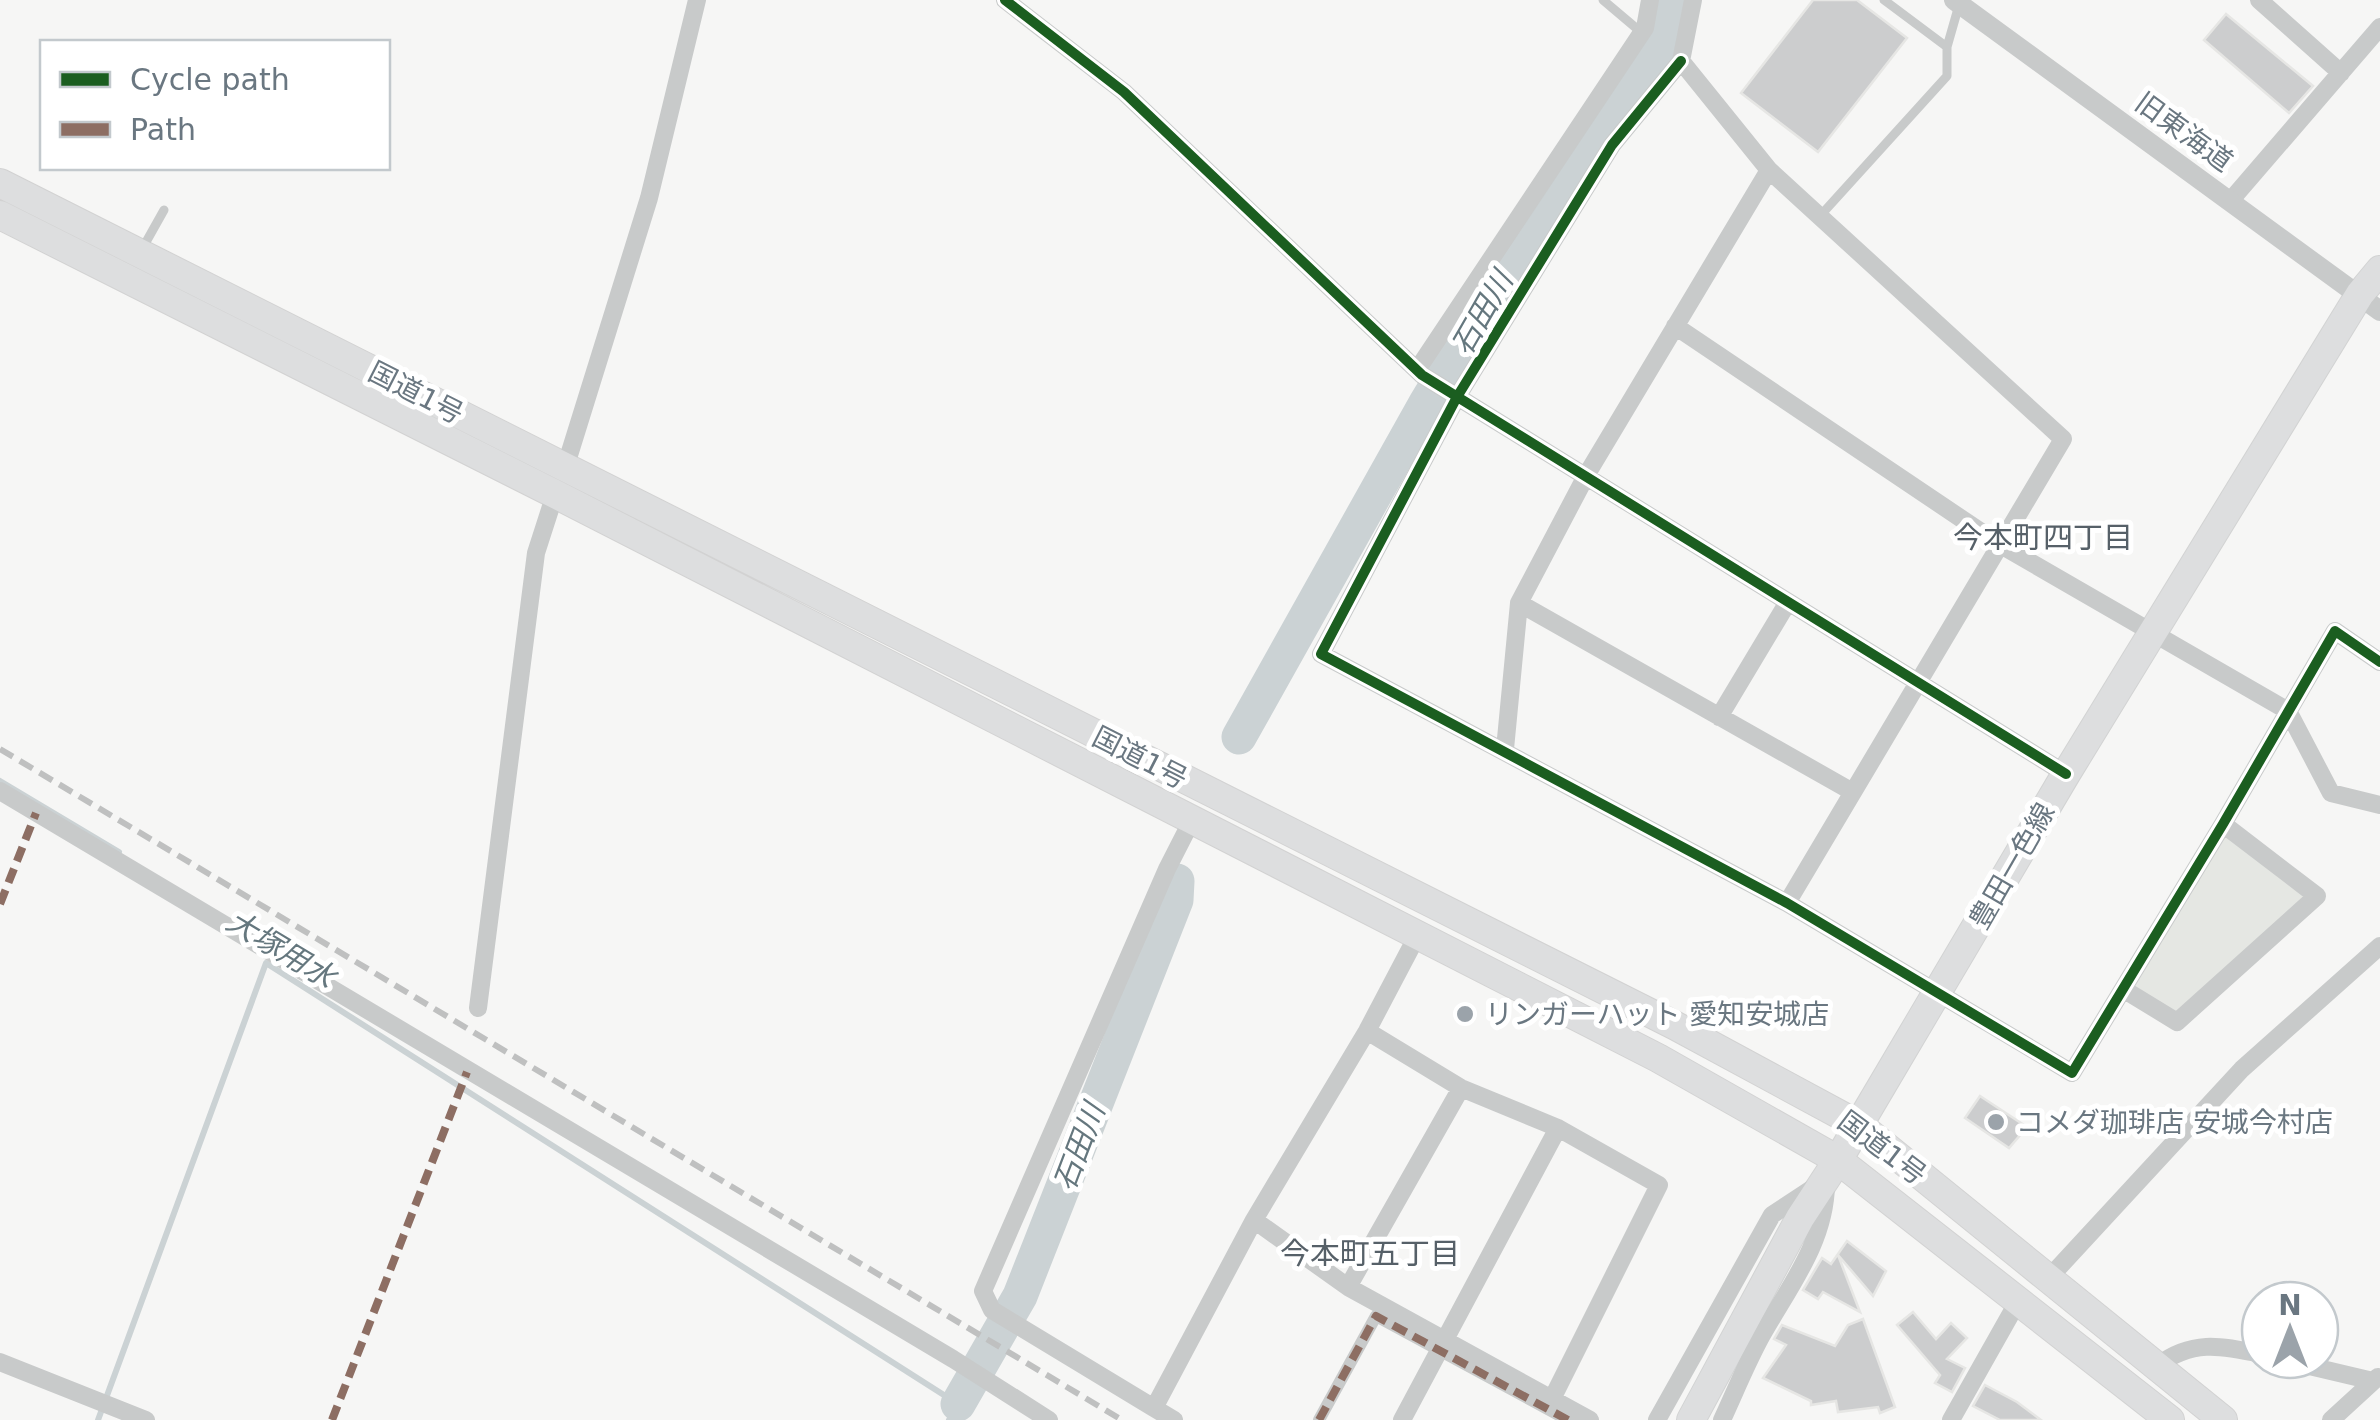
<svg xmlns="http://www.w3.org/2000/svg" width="2380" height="1420" font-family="'DejaVu Sans','Noto Sans JP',sans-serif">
	<rect width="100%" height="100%" fill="#f6f6f5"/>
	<path fill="#e5e7e3" d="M2226,834L2305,897L2175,1013L2135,986Z"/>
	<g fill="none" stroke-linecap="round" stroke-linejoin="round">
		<path stroke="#cbd2d4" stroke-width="6" d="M0,781L119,852
			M98,1420L266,963L958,1404L949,1420"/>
		<path stroke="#cbd2d4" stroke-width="35" d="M1239,737L1426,403L1516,254L1644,76L1662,44L1671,0
			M958,1404L1020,1296L1176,900L1177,881"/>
	</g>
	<path fill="#cccdce" stroke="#e6e6e4" stroke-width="2.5" d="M1813,0H1857L1907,38L1818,152L1741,93Z
		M2226,14L2313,86L2289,113L2204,40Z
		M1980,1096L2027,1127L2009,1148L1965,1118Z
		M1847,1241L1886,1271L1873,1296L1838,1255L1860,1312L1823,1292L1818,1299L1803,1290L1822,1258L1831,1264Z
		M1913,1312L1936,1339L1951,1323L1967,1338L1947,1359L1965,1368L1952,1392L1935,1383L1940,1375L1897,1325Z
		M1863,1319L1895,1407L1880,1413L1878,1407L1838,1412L1836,1401L1811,1405V1401L1763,1378L1786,1345L1774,1339L1782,1325L1835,1346L1848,1325Z
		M1985,1385L2017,1402L2041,1420H2000L1973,1406Z"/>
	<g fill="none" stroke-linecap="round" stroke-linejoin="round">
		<defs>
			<path id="primary" d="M1691,1420L1800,1218L1838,1160L2066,774L2360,294L2380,270"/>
			<path id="trunk" d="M0,183L1674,1025L1859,1125L2223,1420
				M0,215L555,494L1658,1058L1838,1160L2170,1420"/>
		</defs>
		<use href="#primary" stroke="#d2d3d3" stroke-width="30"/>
		<use href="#trunk" stroke="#d2d2d2" stroke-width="30"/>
		<path stroke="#c8caca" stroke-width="9" d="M1603,0L1642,33
			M1884,0L1947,47L1959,5
			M1820,216L1947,76V47
			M141,251L164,210"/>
		<path stroke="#c8caca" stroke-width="12" d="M1319,1420L1376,1316L1568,1420"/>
		<path stroke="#c8caca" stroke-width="18" d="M1005,0L1124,92L1422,375L2066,774
			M1693,0L1681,61L1769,170L2063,439L1787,903
			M2259,0L2341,73
			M1681,61L1612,145L1457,397L1321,654L1787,903L2072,1073L2223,824L2335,631L2380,662
			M2231,200L2380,27
			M1675,326L1999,544L2288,711L2331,793L2380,805
			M1417,370L1645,28L1650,0
			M565,468L649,198L697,0
			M1519,603L1851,791
			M1719,717L1788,602
			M1505,749L1519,603L1587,474L1769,170
			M0,791L953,1359L1049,1420
			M2123,989L2177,1022L2317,896L2223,824
			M478,1008L536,553L555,494
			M1367,1031L1461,1088L1558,1128L1659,1185L1552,1399
			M1254,1220L1348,1287L1590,1420
			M2047,1280L2242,1069L2380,946
			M1348,1287L1461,1088
			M2284,1360L2373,1381
			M0,1362L146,1420
			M2157,1366C2191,1340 2220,1345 2260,1354
			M1154,1408L992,1310L983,1291L1167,869L1192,820
			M1174,1420L1154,1408L1254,1220L1367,1031L1417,936
			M1402,1420L1558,1128
			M1657,1420L1772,1215L1813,1188
			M1722,1420C1735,1392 1747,1362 1762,1335C1789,1287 1825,1242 1826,1185
			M1951,1420L2017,1303
			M2331,1420L2378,1377"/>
		<path stroke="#c8caca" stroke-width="20" d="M1954,0L2380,311"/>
		<use href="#primary" stroke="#dddedf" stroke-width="28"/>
		<use href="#trunk" stroke="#dddedf" stroke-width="28"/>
		<path stroke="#bfc0c0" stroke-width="6" stroke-dasharray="15 8" stroke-linecap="butt" d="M0,749L1122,1420"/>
		<path stroke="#8d6e63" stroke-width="8" stroke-dasharray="15 8" stroke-linecap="butt" d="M0,904L36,813
			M332,1420L467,1072
			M1319,1420L1376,1316L1568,1420"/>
		<defs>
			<path id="cycleway" d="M1005,0L1124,92L1422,375L2066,774
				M1681,61L1612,145L1457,397L1321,654L1787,903L2072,1073L2223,824L2335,631L2380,662"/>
		</defs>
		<use href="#cycleway" stroke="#fff" stroke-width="16"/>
		<use href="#cycleway" stroke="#1b5e20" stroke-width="10"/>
	</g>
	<g fill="#9ba3aa" stroke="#fff" stroke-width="4">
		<circle cx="1465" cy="1014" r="10"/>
		<circle cx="1996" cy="1122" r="10"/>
	</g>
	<g text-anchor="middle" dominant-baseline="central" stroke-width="10" stroke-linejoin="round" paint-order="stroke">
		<g font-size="28" fill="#6a7781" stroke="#fff">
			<text transform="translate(2184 132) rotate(36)">旧東海道</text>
			<text transform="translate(416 393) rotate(27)">国道1号</text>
			<text transform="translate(1140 758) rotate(27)">国道1号</text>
			<text transform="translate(2012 866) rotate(-60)">豊田一色線</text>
			<text transform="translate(1882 1148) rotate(37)">国道1号</text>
		</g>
		<g font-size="28" fill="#6a7781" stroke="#fff" text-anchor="start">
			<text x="1485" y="1014">リンガーハット 愛知安城店</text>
			<text x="2016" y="1122">コメダ珈琲店 安城今村店</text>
		</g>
		<g font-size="30" font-style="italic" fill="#65777e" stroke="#fff">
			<text transform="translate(1482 313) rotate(-60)">石田川</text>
			<text transform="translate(281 949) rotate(31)">大塚用水</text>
			<text transform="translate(1079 1147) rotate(-69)">石田川</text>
		</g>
		<g font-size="30" fill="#566068" stroke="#fff">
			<text x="2043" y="537">今本町四丁目</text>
			<text x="1370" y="1253">今本町五丁目</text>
		</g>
	</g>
	<rect x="40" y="40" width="350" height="130" fill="#ffffff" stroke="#c3c9cd" stroke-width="2.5"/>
	<rect x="60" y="72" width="50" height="15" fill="#1b5e20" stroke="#c3c9cd" stroke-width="2.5"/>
	<text x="130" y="90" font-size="30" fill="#6a7781">Cycle path</text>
	<rect x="60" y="122" width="50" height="15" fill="#8d6e63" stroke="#c3c9cd" stroke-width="2.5"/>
	<text x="130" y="140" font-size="30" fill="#6a7781">Path</text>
	<g transform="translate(2290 1330)"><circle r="48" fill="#ffffff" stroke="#c3c9cd" stroke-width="2.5"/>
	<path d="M0-8L18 38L0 25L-18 38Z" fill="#9ba3aa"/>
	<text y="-15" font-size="28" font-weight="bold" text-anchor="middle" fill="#6a7781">N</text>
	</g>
</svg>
